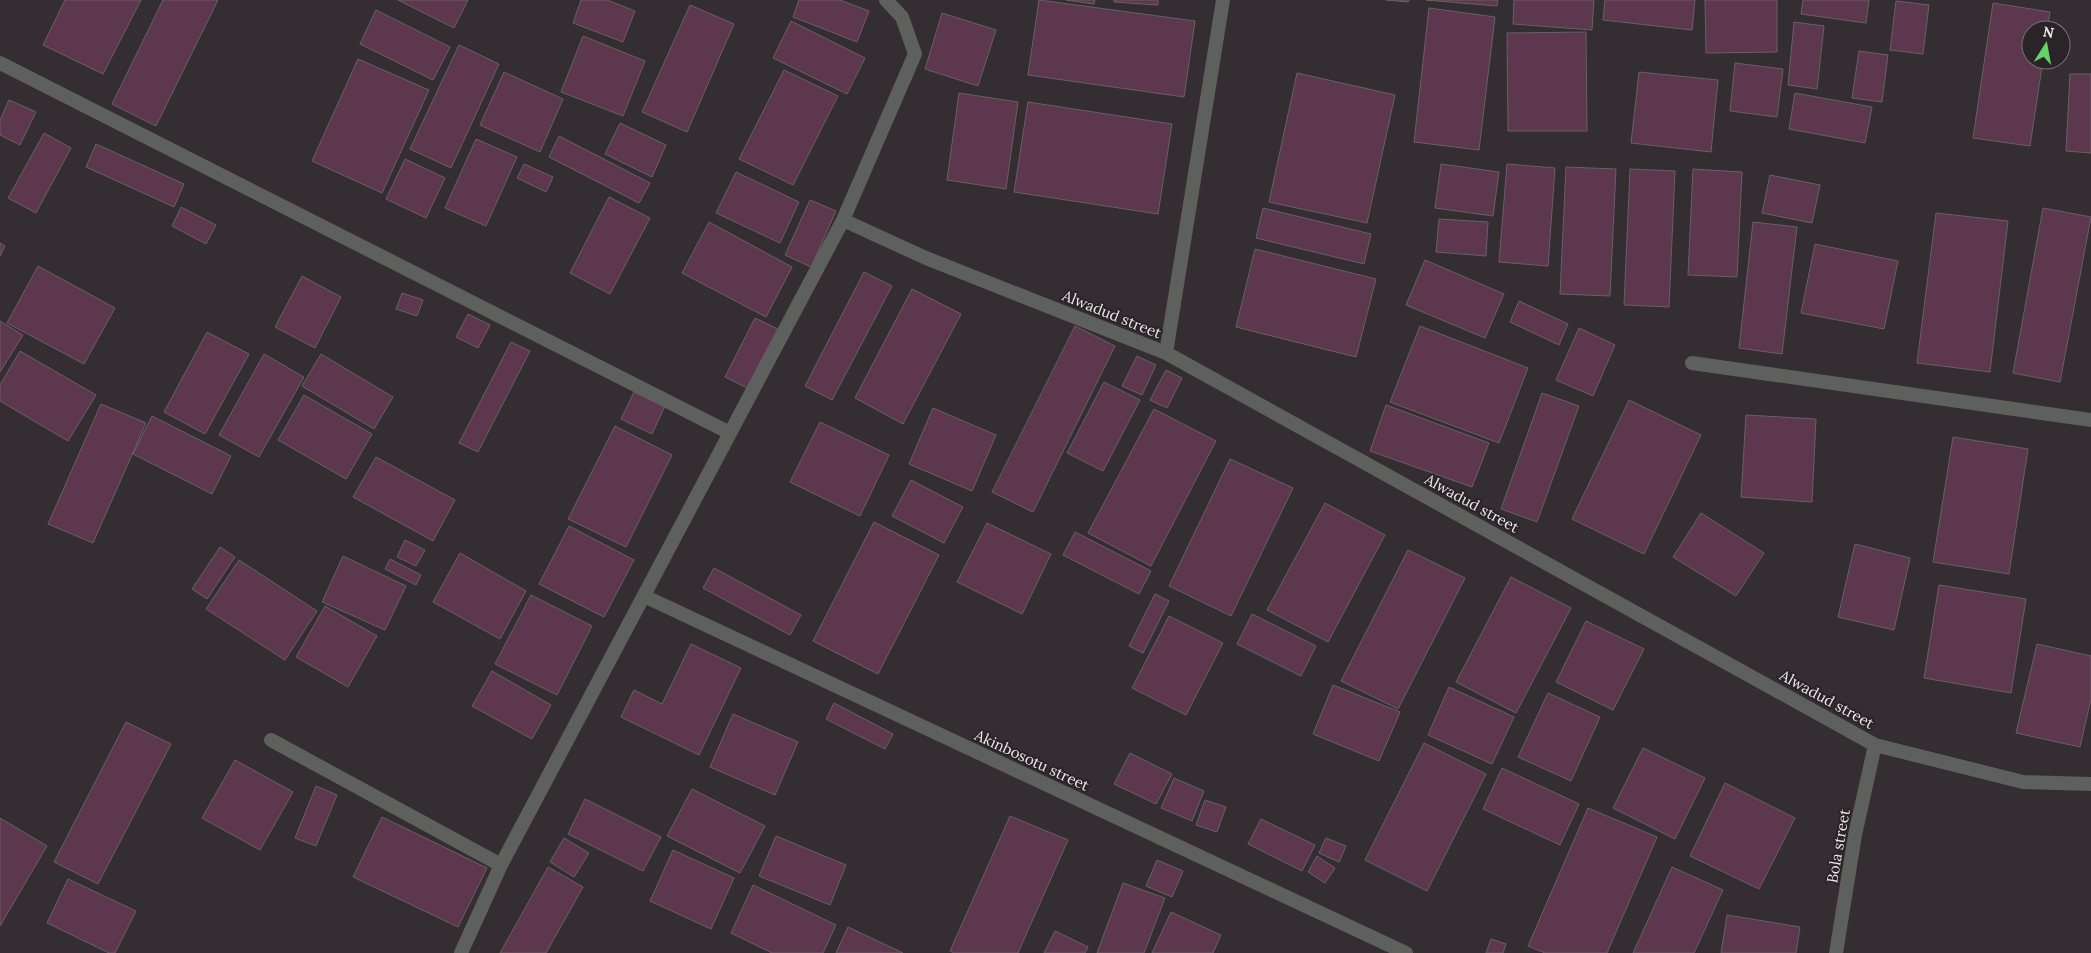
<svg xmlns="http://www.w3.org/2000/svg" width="2091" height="953" font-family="Lora,serif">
	<rect width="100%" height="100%" fill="#342d31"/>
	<path fill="#5c374e" stroke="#686165" d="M65,0H141L103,74L43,45Z
		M163,0H218L156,126L112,104Z
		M398,0H468L454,28Z
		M581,0H607L635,11L623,42L573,23Z
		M799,0H840L869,11L857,42L793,17Z
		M1039,0L1195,21L1184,97L1028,75Z
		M1066,0H1095L1094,4Z
		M1114,0H1158V5L1114,2Z
		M1386,0H1409L1408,2Z
		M1426,0H1498L1497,6Z
		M1514,0H1594L1592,30L1513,24Z
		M1605,0H1695L1692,30L1603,20Z
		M1705,0H1777V52L1706,53Z
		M1803,0H1869L1866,23L1801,14Z
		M1896,1L1929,5L1923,54L1890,50Z
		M1993,3L2050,12L2047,30H2031V60H2043L2030,146L1973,138Z
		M690,5L734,24L687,132L642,112Z
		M1429,8L1495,17L1479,150L1414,142Z
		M376,10L450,47L433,80L360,44Z
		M942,13L996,30L978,86L925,69Z
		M791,21L865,58L847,94L773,58Z
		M1794,22L1824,26L1817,89L1788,85Z
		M1586,32L1587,131H1508L1507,33Z
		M583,36L645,61L623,116L561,92Z
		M459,45L499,64L451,168L410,149Z
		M1859,51L1888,55L1882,102L1852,98Z
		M358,59L429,90L382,193L312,161Z
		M1735,63L1783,69L1777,117L1730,111Z
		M784,70L838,96L793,185L739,159Z
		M504,72L563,99L540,152L480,125Z
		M1639,72L1718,80L1711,152L1631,143Z
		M1297,73L1395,95L1367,223L1269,202Z
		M2070,74H2091V153L2066,151Z
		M959,93L1018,102L1006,189L947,180Z
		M1795,93L1872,107L1865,143L1789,129Z
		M9,100L36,112L20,145L0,135V120Z
		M1028,102L1172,124L1158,214L1014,192Z
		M620,123L666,145L652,177L605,154Z
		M44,133L71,148L36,213L8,198Z
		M559,136L650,183L639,203L549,157Z
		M476,139L517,157L486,226L445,208Z
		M96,144L184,184L174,207L86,167Z
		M405,159L445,178L426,218L386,199Z
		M524,164L553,177L546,192L517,178Z
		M1441,164L1499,172L1493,216L1435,208Z
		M1507,164L1555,168L1548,266L1499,262Z
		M1566,167L1616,169L1610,296L1560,294Z
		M1630,169L1675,171L1669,307L1624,305Z
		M1693,169L1742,172L1737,277L1688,275Z
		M736,172L799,202L780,243L716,213Z
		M1770,175L1820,185L1812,223L1762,213Z
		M609,197L650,218L610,294L570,273Z
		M810,200L836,211L811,267L785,255Z
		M181,207L216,225L206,244L172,226Z
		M1263,208L1371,234L1364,264L1256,238Z
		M2043,208L2091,217L2060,382L2013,373Z
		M1936,213L2008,221L1990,372L1917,363Z
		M1439,219L1488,222L1486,256L1436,252Z
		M709,222L792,267L766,317L682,273Z
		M1753,222L1797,227L1782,354L1739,348Z
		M0,243L5,246L0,256Z
		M1815,244L1898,261L1884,329L1801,313Z
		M1255,249L1376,279L1356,357L1236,327Z
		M1425,260L1504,294L1485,338L1406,305Z
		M38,266L115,308L84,364L7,323Z
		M864,272L892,286L832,400L805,386Z
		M302,276L341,297L315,348L275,327Z
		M912,289L961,314L903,424L855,398Z
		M402,293L423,300L417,316L396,309Z
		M1519,301L1568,324L1559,345L1510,322Z
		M468,314L490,325L478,348L456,337Z
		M755,318L780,330L749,389L725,377Z
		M0,321L23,335L0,372Z
		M1075,326L1115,346L1033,512L992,492Z
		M1420,326L1528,368L1499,443L1390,402Z
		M1579,328L1615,345L1593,396L1556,380Z
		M207,332L249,354L205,434L164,412Z
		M511,342L530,351L478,452L459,443Z
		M20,351L96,395L68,441L0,401V385Z
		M264,354L304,377L259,457L219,435Z
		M321,354L393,397L374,429L302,386Z
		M1137,356L1156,365L1142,395L1122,386Z
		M1166,370L1182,378L1167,408L1150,400Z
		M1104,382L1140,400L1103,471L1067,453Z
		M634,392L665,406L652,434L621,419Z
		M1542,393L1579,406L1537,522L1501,509Z
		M304,395L372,434L346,479L278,440Z
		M1629,400L1701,435L1644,554L1572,519Z
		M101,404L146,423L93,543L48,524Z
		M1386,405L1489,443L1472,487L1370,451Z
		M933,408L996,435L972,491L909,464Z
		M1154,409L1216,441L1151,566L1088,533Z
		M1746,415L1816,419L1812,502L1741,497Z
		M152,416L231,456L212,494L133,454Z
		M820,422L889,455L860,516L790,482Z
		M615,426L672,455L626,547L568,519Z
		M1953,437L2028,449L2009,574L1933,562Z
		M376,457L455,500L433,541L353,497Z
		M1230,459L1293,488L1231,616L1169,586Z
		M911,480L963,507L944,543L892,516Z
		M1325,503L1385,535L1328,642L1267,610Z
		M1701,513L1764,553L1736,596L1673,557Z
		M874,522L939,555L878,674L813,641Z
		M987,523L1051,554L1022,614L957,582Z
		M569,526L634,560L604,617L539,584Z
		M1075,532L1151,571L1139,594L1063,555Z
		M405,540L425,550L416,566L397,557Z
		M1855,544L1910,558L1894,630L1838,617Z
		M220,547L235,557L207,599L192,589Z
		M1408,550L1465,578L1398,709L1341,681Z
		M460,553L526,591L500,639L433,602Z
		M343,556L406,586L385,630L322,602Z
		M390,559L421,575L416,585L385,569Z
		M239,560L317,611L285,660L206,609Z
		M714,568L801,615L790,635L703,588Z
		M1511,577L1571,608L1516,713L1456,682Z
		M1939,585L2026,599L2011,693L1924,678Z
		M1155,594L1169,601L1143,653L1129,646Z
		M531,595L592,626L557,695L495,664Z
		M325,606L377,636L348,687L296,657Z
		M1252,614L1316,646L1301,676L1237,644Z
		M1169,616L1223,643L1186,715L1132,688Z
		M1586,621L1644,649L1613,710L1556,682Z
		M691,644L741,668L699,755L621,717L634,690L662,704Z
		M2037,644L2091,656V699L2080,747L2016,733Z
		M492,671L551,705L532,739L472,706Z
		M1333,685L1400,712L1379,761L1313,734Z
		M1449,687L1514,717L1492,764L1428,735Z
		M1548,693L1600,717L1571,781L1518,757Z
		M834,703L893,734L885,749L826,719Z
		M733,714L798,742L775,795L710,767Z
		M126,722L171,744L98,884L54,862Z
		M1424,743L1486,774L1427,891L1365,860Z
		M1643,748L1705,778L1675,839L1613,808Z
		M1130,753L1172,774L1156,804L1114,784Z
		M235,760L293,792L260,850L202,818Z
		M1502,768L1579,804L1560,845L1483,809Z
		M1174,778L1204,791L1192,821L1161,808Z
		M1725,783L1795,818L1759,889L1690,856Z
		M316,786L337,795L316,846L295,838Z
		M692,789L765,826L740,873L667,836Z
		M585,799L661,837L643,871L568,834Z
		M1205,800L1226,807L1217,832L1196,825Z
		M1588,808L1657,837L1607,953H1545L1528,946Z
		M1010,816L1068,840L1018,953H954L950,951Z
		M382,817L487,868L458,927L353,877Z
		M0,818L47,846L0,926Z
		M1261,819L1315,845L1302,871L1248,844Z
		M776,836L846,865L830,905L759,876Z
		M564,838L589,853L574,877L550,862Z
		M1326,838L1346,846L1339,862L1319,853Z
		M673,850L734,878L711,929L650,901Z
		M1317,856L1335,868L1325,883L1308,872Z
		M1157,860L1183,871L1172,897L1146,886Z
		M548,867L583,887L546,953H500Z
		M1672,867L1723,890L1694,953H1633Z
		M68,879L136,911L115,953H109L47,923Z
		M1123,883L1165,898L1144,953H1097Z
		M753,885L836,925L823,953H772L731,933Z
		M1171,912L1221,935L1213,953H1152Z
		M1727,915L1800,927L1796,953H1721Z
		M848,927L903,953H836Z
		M1055,931L1088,947L1085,953H1044Z
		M1491,939L1506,944L1503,953H1486Z"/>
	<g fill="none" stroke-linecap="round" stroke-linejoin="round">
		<path stroke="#5e605e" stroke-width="14" d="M0,63L730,433
			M843,220L926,258L1166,353L1875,745L2023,782L2091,784
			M1166,353L1223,0
			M1692,363L2091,420
			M644,596L1406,953
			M271,740L501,865
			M461,953L501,865L843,220L915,54L902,17L886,0
			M1836,953L1855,835L1875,745"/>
	</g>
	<g text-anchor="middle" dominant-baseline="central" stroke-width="4" stroke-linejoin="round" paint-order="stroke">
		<g font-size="15" fill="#eae6e9" stroke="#2a2327">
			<text transform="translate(1112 314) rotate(22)">Alwadud street</text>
			<text transform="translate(1472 503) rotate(29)">Alwadud street</text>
			<text transform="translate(1827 699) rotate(29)">Alwadud street</text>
			<text transform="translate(1032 760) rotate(25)">Akinbosotu street</text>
			<text transform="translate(1838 846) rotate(-80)">Bola street</text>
		</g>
	</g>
	<g transform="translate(2046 45) rotate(11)"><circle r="24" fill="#2a2327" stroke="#777175"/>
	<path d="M0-4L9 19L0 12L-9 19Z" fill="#64d468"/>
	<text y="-8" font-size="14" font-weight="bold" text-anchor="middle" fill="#eae6e9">N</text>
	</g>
</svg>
